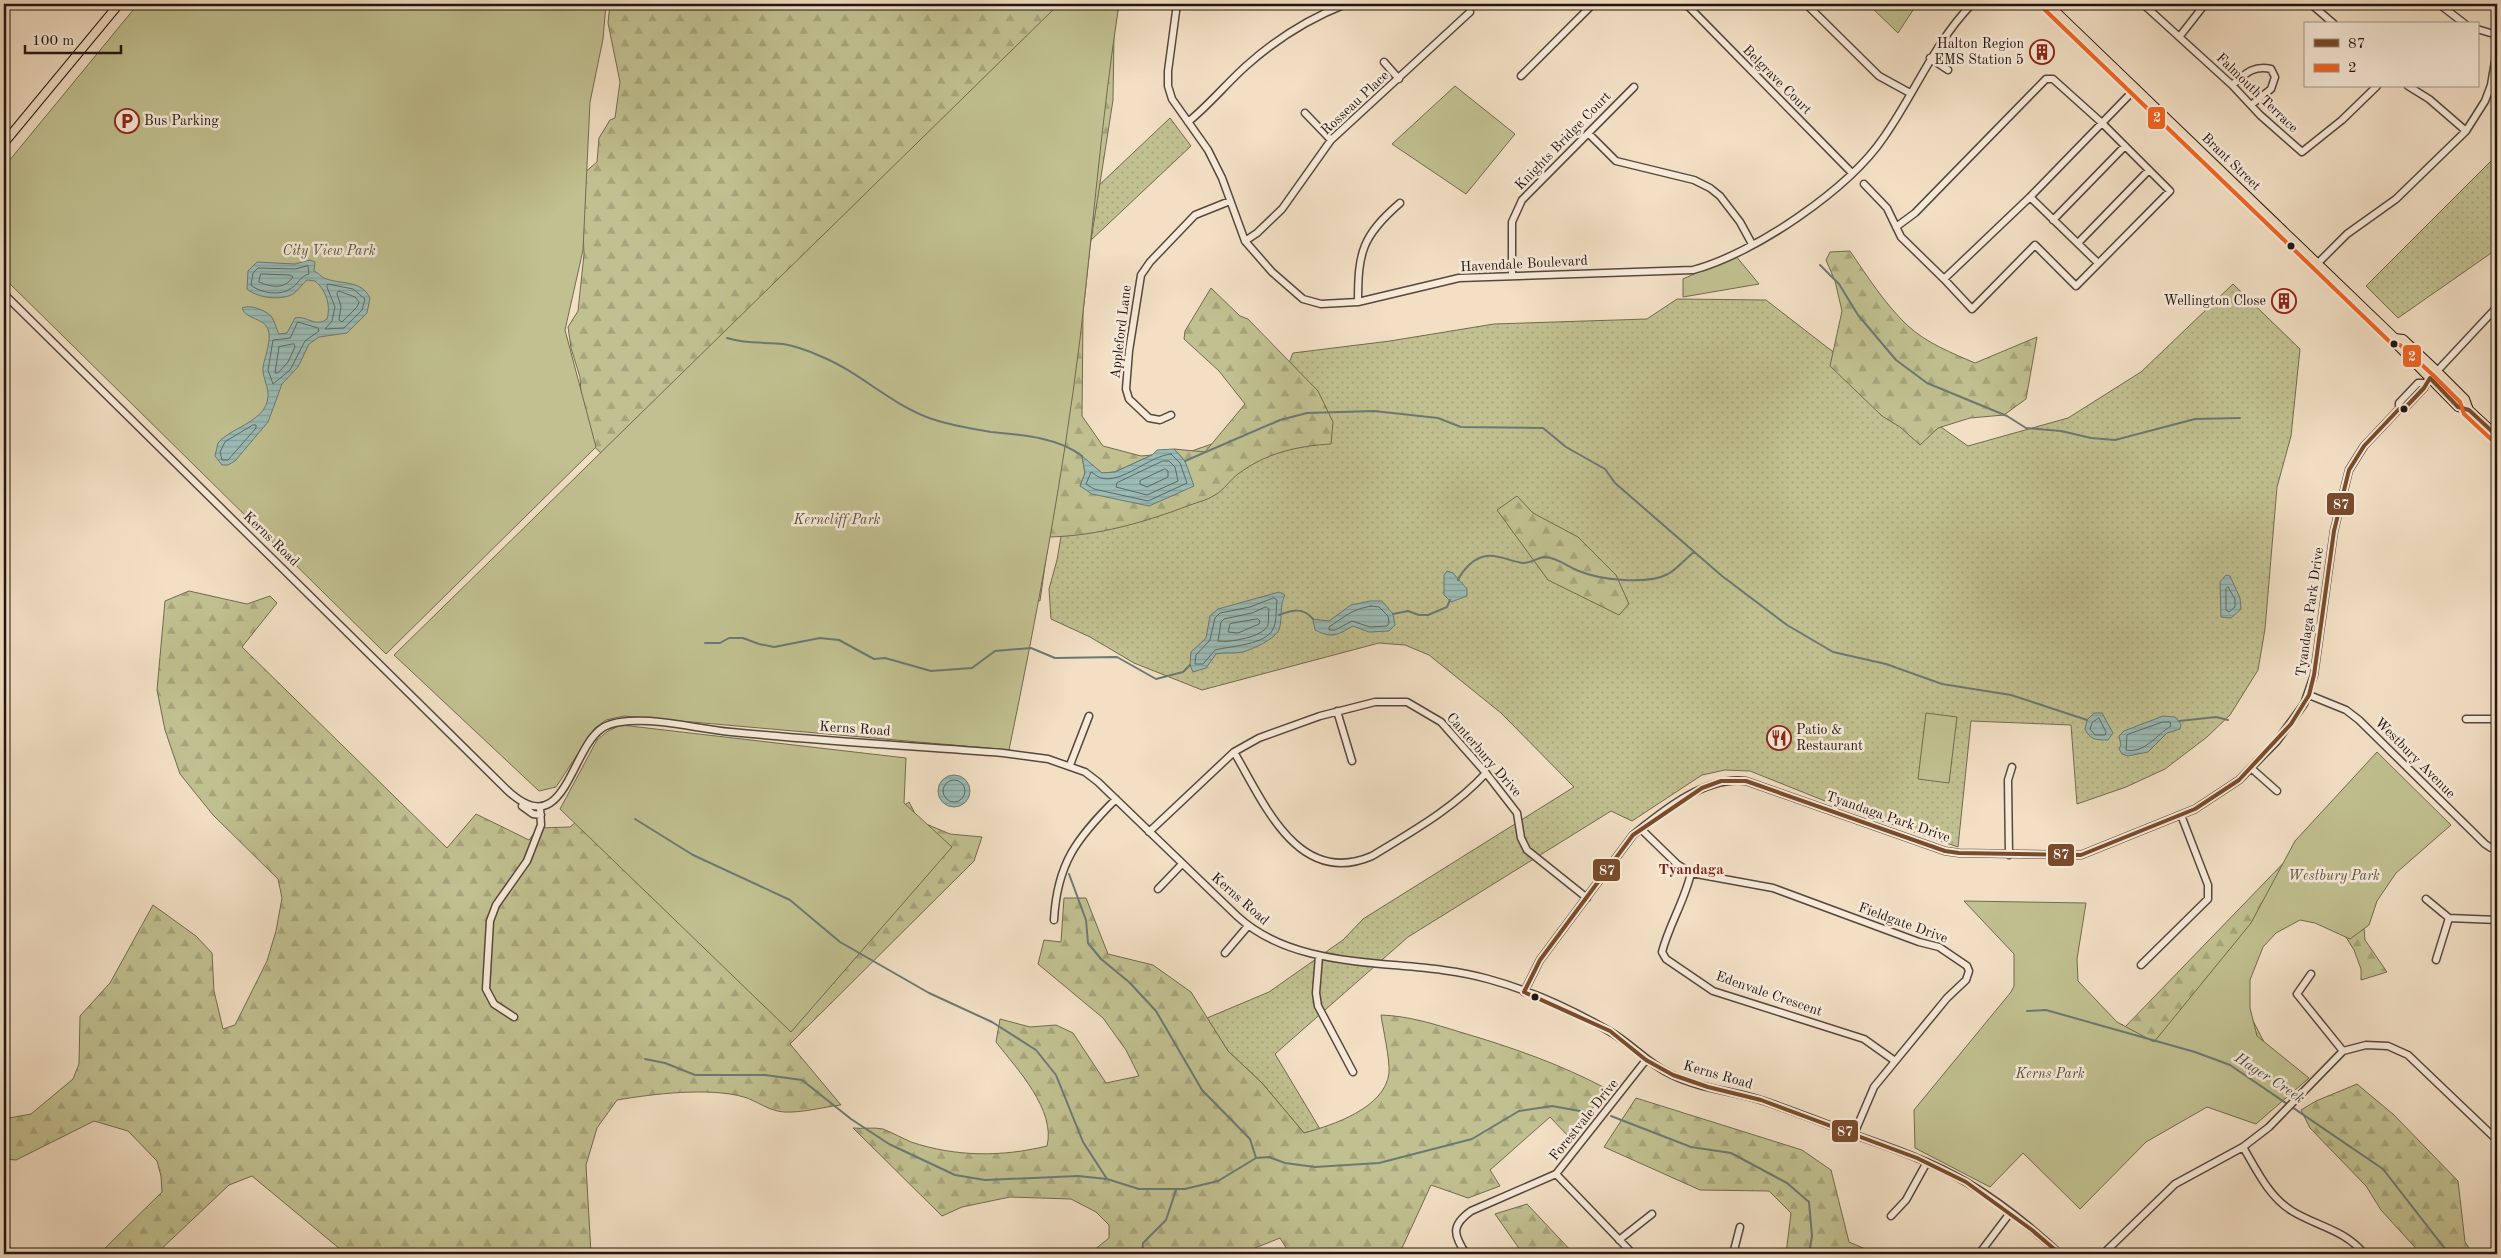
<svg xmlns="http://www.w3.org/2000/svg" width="2501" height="1258" font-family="'Old Standard TT',serif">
	<defs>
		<pattern id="grass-dots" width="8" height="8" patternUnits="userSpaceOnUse" patternTransform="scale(1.25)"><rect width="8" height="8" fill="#c1c090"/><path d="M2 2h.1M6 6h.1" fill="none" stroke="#a6a47b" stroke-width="1.8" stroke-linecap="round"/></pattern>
		<pattern id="forest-firs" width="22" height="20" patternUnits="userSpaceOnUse" patternTransform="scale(1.25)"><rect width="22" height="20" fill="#c1c090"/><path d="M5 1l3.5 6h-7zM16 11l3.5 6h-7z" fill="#a6a47b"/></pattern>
		<pattern id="water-rules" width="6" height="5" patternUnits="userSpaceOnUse" patternTransform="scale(1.25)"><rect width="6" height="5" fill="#9bbcb6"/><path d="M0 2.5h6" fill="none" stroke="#85a19b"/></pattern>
	</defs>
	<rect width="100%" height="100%" fill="#f2dfc4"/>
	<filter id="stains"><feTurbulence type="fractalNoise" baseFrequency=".004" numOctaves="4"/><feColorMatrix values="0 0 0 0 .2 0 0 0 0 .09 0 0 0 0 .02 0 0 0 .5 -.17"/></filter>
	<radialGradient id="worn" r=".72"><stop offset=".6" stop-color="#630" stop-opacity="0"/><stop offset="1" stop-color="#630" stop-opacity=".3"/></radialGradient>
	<path fill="url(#grass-dots)" stroke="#716a50" d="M1170,118L1191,146L1090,241L1096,188Z
		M2497,155V249L2398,318L2366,286Z
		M2233,284L2300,349L2291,436L2277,487L2265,629L2258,670L2230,715L2207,737L2165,769L2126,787L2077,804L2071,725L1971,721L1958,847L1835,805L1750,771L1725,770L1702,775L1632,821L1611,811L1408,937L1275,1054L1320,1129L1304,1133L1262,1083L1228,1051L1207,1018L1269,992L1343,940L1363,919L1574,787L1501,713L1429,655L1405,645L1379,643L1202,690L1134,663L1090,637L1051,619L1049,589L1057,560L1071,479L1127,474L1265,425L1293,353L1390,341L1494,324L1647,319L1677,299L1766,300L1828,348L1968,446L2068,418L2141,372Z"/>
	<path fill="url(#forest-firs)" stroke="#716a50" d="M610,4H1119L1114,33L1113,100L1090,247L1083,313L1082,416L1103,446L1141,456L1152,455L1115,472L1102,473L1082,457L1085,473L1080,486L1185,461L1174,449L1205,452L1245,404L1219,371L1184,339L1185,331L1211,288L1240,316L1248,319L1318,391L1333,422L1331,444C1297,446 1266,453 1238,474C1230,480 1224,490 1215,495C1208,500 1198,502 1190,505C1146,522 1097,536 1049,537L1040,601L602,454L584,437L580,377L571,348L568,327L578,311L584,254L582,205L577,179L597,162L599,138L610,120L615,118L620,82L608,23Z
		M1850,251C1867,276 1885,304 1907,325C1926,343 1952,353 1975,363L2037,337L2026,399L2004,415L1970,418L1938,428L1920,445L1900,427L1882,416L1830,366L1842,311L1835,281L1826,260L1830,252Z
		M1517,496L1533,513L1578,537L1616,575L1629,604L1619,615L1548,580L1497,510Z
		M189,591L247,604L270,596L277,603L242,647L447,848L476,814L529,840L538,828L570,827L582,817L897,810L909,802L919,821L950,834L982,837L974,861L790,1044L841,1105C823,1107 802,1113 784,1112C769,1111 757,1101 744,1097C709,1087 652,1094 617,1100L597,1128L586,1165L591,1254H346L252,1176L229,1185L156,1254H99L162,1192L161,1176L157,1161L128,1131L94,1121L16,1160L4,1159V1119L31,1114L73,1079L79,1064L80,1016L110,983L153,905L196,936L212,953L214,991L223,1029L235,1025L267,961L276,931L282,898L278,879L213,815L180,774L165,730L157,690L165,601Z
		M2353,791L2365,940L2387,972L2361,980V969L2354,950L2341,929L2315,916L2283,920L2259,941L2240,979L2247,1009L2265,1044L2255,1112L2116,1029L2122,1024L2125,1027Z
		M1064,898H1086L1108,954L1153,965L1191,992L1228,1051L1262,1083L1304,1133C1333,1125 1385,1108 1389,1073C1390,1059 1383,1029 1381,1015C1409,1016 1434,1024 1460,1032C1511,1047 1560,1064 1607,1089L1570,1138L1550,1117L1490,1170L1500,1186L1468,1198L1431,1185L1402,1248L1406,1254H1290L1280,1238L1240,1254H1089L1109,1238V1225L1096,1212L1071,1199L1010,1197L962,1207L942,1216L853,1128C862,1129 874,1127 883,1129C893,1133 902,1138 911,1142C956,1157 1002,1157 1047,1146C1056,1110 1017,1069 996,1042L1000,1019L1030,1027L1056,1025L1073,1033L1106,1083L1139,1076L1126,1050L1103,1018L1038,964L1044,940L1061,942Z
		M2357,1084L2394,1115L2458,1181L2465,1242L2473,1254H2421L2381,1210L2366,1186L2310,1128L2301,1110L2316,1101Z
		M1636,1098L1802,1150L1831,1170L1849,1242L1877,1254H1786L1791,1213L1769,1191L1700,1190L1604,1147Z
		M1527,1204L1574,1254H1523L1495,1214Z"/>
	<path fill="#c1c090" stroke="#716a50" d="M138,4H606L603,39L590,102L583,250L565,330L596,447L386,654L4,278V167Z
		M1059,4H1119C1102,115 1093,227 1080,339C1063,477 1037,614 1009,750L624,716L606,720L595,728L556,787L539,791L394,655Z
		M1868,4H1917L1898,33Z
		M1455,86L1515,134L1466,194L1392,144Z
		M1735,255L1759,284L1683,297V279Z
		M1926,713L1957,717L1949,783L1918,779Z
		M621,725L906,758L904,803L952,847L791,1032L560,809L597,740L608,731Z
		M2377,752L2451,825L2396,873L2377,901L2369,925L2350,939L2315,923L2300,920L2276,933L2263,947L2250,980V1008L2257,1036L2309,1078L2256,1124L2207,1107L2146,1142L2080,1209L2023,1153L1990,1187L1915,1148L1914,1110L2011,992L2014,986V954L1964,901L2086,903L2077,959L2078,981L2117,1022L2154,1042L2251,923L2295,841Z"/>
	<path fill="url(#water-rules)" stroke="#6a7974" d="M310,260L315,262L314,271C318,273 321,276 324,278C340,285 361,279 370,298L367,313L347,333L319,337L309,344L298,367L282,384L268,422L235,461L228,465H222L215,456L218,443C231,427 266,422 268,397C269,386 262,378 263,367C265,356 272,340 268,329C264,318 245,319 242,308C249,304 265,310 271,316C275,321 276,329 279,334L287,333L295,318C307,315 315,328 327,319C331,305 326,290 315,281L307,280C302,284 298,291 293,294C280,301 258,298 247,289L248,271L257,262L295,264Z
		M1174,449L1185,461L1194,486L1149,506L1092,494L1080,486L1085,473L1082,456L1102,473L1115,472L1152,455L1157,450Z
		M1447,571L1453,573L1467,589V596L1451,602L1444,595V575Z
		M2226,575L2230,576L2240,598L2241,609L2231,618L2221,617L2220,582Z
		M1279,592L1285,595C1279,606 1283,618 1279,630C1275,639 1253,649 1243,652C1235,654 1225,652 1216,654L1206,668L1193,672L1190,665L1191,652L1206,638L1210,616L1218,609Z
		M1370,601H1382L1393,614L1395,625L1389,631L1369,632L1353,626C1337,635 1333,639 1315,630L1313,619L1329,621L1351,605Z
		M2094,713H2102L2113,733L2108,740C2096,740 2090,740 2085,729L2087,720Z
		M2163,716L2175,717L2181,724L2180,729L2167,733L2148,752L2128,756L2122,754L2119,749L2121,745L2119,736L2124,731Z
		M938 791a16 16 0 1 1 32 0a16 16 0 1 1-32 0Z"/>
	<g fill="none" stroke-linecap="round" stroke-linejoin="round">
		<path stroke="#5e6864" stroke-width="1" d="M308,266L309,274C300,276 298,285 290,289C280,296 260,293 251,285L253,273L258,268L295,269Z
			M261,274L290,275L293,277C284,290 271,287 259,282Z
			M328,284L353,289L365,299L362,310L344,328L325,329L332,321L335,307L327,287Z
			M339,291L355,297L359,302L357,307L342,322L339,320L341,306L337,294Z
			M298,322L318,328L319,331L305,341L290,370L273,384L268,370L273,340L290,338Z
			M294,344L295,347L288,362L278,373H275L279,347Z
			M253,425H256V428L228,460H222L220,452L225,442Z
			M1171,454L1180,463L1187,483L1148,501L1094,489L1086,484L1091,472C1094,473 1097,477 1101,478C1122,484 1149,456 1171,454Z
			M1163,461H1169L1175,467L1178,481L1147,495L1116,487L1117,483Z
			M1165,469L1168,471V477L1147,487L1140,484V481Z
			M2228,587L2235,599V607L2229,612L2226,610V589Z
			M1274,598L1277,600C1276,608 1277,622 1273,629C1266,645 1230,646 1215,650L1203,664H1195L1196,655L1210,640L1215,618L1220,613L1250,607Z
			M1371,606L1379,607L1388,616L1389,623L1387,626L1370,627L1352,621L1335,630H1329V627C1346,616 1350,610 1371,606Z
			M1266,607L1269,609C1268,614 1269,620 1268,625C1264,637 1228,643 1218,641L1221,622L1224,619L1252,613Z
			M1258,619L1260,621L1259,624L1238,633L1228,632L1230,624Z
			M2099,718L2106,732L2105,735H2095L2090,729L2092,723Z
			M2163,722H2170L2171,726C2157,734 2145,754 2126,750L2127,735Z
			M943 791a11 11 0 1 1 22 0a11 11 0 1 1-22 0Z"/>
		<path stroke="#6a7974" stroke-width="2" d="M1820,265L1839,284L1858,315L1896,360L1927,383L2007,416L2026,428L2061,431L2091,438L2115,440L2195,419L2240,418
			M727,338C745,344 765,342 783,344C795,346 809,351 820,356C860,372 891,405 932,419C950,425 973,429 991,432C1021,435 1057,437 1082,456
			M1185,461L1280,420L1307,413L1374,411L1438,418L1461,427L1543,428L1566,447L1605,469L1615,483L1722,576L1787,625L1833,652L1886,664L1942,684L2011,695L2087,720
			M1458,580C1461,573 1464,570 1469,565C1487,548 1502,559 1522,563C1530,564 1536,558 1544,557C1557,557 1568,567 1579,571C1600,580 1647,585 1668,574C1677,569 1686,558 1694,552
			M1393,614L1408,611L1419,615H1428L1447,607L1450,600
			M1279,615C1293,610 1303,607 1313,619
			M705,643H720L729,638H743L759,644L774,647L820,638L839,640L874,659L885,658L931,671L972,668L995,651L1031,648L1055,658L1117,657L1156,679L1183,672L1190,665
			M2179,721L2216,717L2228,720
			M635,819L693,855L790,900L840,942L929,993L992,1022L1036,1050L1056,1075L1083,1142L1107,1179
			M1069,874L1086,920L1088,943L1101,959L1129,982L1156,1011L1202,1090L1250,1139L1256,1158
			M2027,1011L2046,1010L2195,1052L2230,1065L2383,1169L2449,1254
			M645,1059L665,1063L695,1075H765L802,1080L851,1119L889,1144L955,1175L985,1180L1078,1176L1107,1179L1139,1189H1185L1218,1181L1256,1158L1269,1157L1285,1163L1315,1167L1379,1163L1472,1139L1519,1111L1552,1106L1591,1113
			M1611,1116L1691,1147L1731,1153L1787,1183L1809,1202L1812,1236L1809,1254
			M1142,1254L1143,1243L1166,1220L1176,1190"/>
		<defs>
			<path id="minor" d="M1177,4L1168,71V86L1172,99L1208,150L1222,178L1245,241L1272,272L1303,299L1321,304L1358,302L1459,278L1693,270C1754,254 1849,189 1884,137C1915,93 1934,43 1972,4
				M1686,4L1852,173
				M1806,4L1879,76L1910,93
				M2143,4L2232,85L2260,115L2302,152L2342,120L2377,86
				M2311,4L2334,24
				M2439,4L2465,24
				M2477,29L2497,35
				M2180,36L2205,4
				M1930,58L1948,70
				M1384,62L1399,79
				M1521,76L1593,4
				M2232,85C2245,74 2253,65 2271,69L2275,77L2271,89L2251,105
				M2408,86L2429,99L2466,131
				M1305,113L1331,140
				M1188,122C1209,105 1226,84 1246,66C1275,40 1310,18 1346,4
				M1589,134L1616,161L1694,180L1710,188L1720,196L1740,222L1752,244
				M1864,184L1887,208L1901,237L1944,279L2030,197L2136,88
				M2030,197L2098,263
				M2053,220L2125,146
				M1896,227L1915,213L2046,79H2053L2102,123L2170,191L2076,286L2035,245L1972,309L1944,279
				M1245,241L1257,233L1282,209L1331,140L1470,12
				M2078,243L2149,170
				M2318,263L2347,234L2396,199L2466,131L2485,101L2491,85L2497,50
				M1512,276V222L1522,200L1634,87
				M4,294L507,790C564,844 570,751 601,729C609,723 620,722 630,721C663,719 698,729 731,732C822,741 912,746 1003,753L1048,759L1085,772L1098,782L1237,916C1302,976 1408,956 1488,979C1529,990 1573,1010 1609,1031C1632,1044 1648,1064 1672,1075C1701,1089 1734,1091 1764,1101C1796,1112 1827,1124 1858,1136C1895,1149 1932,1162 1966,1182C2000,1202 2032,1228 2060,1254
				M1358,302C1358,252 1362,236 1400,203
				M2399,409V403L2418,383H2426
				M1171,415L1160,420L1149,418L1129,399L1126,389L1129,351L1141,275L1150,262L1195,215L1230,201
				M2309,695L2346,710L2359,720L2485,844L2491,848H2497
				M1337,711L1352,761
				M2466,719H2497
				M1234,752C1264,803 1298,888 1372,856C1413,831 1454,808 1486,773
				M1070,765L1089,716
				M2251,768L2277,791
				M522,806L533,814L541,815
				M1641,829L1677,864L1691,873L1773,888L1919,942L1939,947L1967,966L1969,971L1966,980L1947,998L1874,1087L1854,1134
				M1149,832L1234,752L1259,738L1320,716L1375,702H1407L1441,722L1486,773L1517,813L1521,838L1527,850L1587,898
				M2009,855L2008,780L2012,767
				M1691,873C1685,900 1669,925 1662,952L1666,959L1713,991L1864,1039L1895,1061
				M1158,889L1182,864
				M2426,899L2449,918L2497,920
				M1054,920C1057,863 1077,838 1116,799
				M1225,953L1248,926
				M1319,956L1316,993L1318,1006L1353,1072
				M2436,960L2449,918
				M2141,965L2208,899V885L2181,815
				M2311,974L2297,994L2343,1051
				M1524,992L1540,960L1633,835C1664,810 1705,776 1746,781L1945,851L1959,853L2081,855L2195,809L2239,780L2277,741L2304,704L2314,675L2334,531L2349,470L2364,446L2399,409H2404L2424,388L2426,383L2497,307
				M514,1017L494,1004L486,989L490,921L496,905L527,861L541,825L540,807
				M2243,1147C2256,1169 2269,1197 2292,1211C2316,1226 2346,1230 2364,1254
				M1556,1174L1633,1254
				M1891,1216L1906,1200L1927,1162
				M1619,1240L1652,1214
				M4,1248H6
				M1466,1254C1454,1235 1450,1226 1471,1211L1556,1174L1646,1060
				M1733,1254L1740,1227
				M1979,1254L2010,1213
				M2103,1254L2175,1184L2243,1147L2269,1127L2343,1051L2366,1045L2388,1046L2408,1055L2497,1140"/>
			<path id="major" d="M2048,4L2395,338L2403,339L2437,371L2465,399L2469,410L2497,436
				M4,143L119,4
				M2395,338L2397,345L2458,407L2469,410"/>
		</defs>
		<use href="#minor" stroke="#55483e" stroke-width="9"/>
		<use href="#major" stroke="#211511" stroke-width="10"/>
		<use href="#minor" stroke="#f7ead9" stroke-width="6"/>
		<use href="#major" stroke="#f2dfc4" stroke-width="8"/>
		<defs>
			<path id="bus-1" d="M2060,1254L2032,1230L1966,1182L1917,1158L1761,1100L1708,1087L1673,1075L1646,1060L1610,1031L1524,992L1540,960L1633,835L1702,788L1721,781H1746L1945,851L1959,853L2081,855L2195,809L2239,780L2291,724L2309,695L2314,675L2334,531L2349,470L2364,446L2399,409H2404L2424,388L2430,378L2458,407L2469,410L2497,436"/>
			<path id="bus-2" d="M2044,9L2391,343L2400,345L2433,375L2460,402L2464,414L2493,441"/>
		</defs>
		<use href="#bus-1" stroke="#f7ead9" stroke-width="8"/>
		<use href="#bus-2" stroke="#f7ead9" stroke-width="8"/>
		<use href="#bus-1" stroke="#7a4b2a" stroke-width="4"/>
		<use href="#bus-2" stroke="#f26522" stroke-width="4"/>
	</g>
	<defs>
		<symbol id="building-ring" viewBox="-11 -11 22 22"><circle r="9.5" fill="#f7ead9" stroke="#8f2418" stroke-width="1.5"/><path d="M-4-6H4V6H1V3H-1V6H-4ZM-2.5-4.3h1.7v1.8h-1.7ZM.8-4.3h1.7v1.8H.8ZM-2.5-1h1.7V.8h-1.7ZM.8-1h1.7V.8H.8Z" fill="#8f2418"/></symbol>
		<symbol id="parking-ring" viewBox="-11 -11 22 22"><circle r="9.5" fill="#f7ead9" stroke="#8f2418" stroke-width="1.5"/><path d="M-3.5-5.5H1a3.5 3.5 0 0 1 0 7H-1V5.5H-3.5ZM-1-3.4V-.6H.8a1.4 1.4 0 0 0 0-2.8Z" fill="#8f2418"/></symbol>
		<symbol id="restaurant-ring" viewBox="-11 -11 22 22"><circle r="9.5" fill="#f7ead9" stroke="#8f2418" stroke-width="1.5"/><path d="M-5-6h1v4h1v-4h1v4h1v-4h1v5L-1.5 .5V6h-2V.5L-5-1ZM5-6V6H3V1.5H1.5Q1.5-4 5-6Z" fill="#8f2418"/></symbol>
	</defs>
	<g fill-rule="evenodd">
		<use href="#building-ring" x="2028" y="38" width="28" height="28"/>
		<use href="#parking-ring" x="113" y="107" width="28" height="28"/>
		<use href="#building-ring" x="2270" y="287" width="28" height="28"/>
		<use href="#restaurant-ring" x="1765" y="724" width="28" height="28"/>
	</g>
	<g fill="#211511" stroke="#f7ead9" stroke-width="2">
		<circle cx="2291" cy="246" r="4.5"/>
		<circle cx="2394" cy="344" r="4.5"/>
		<circle cx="2404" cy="409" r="4.5"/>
		<circle cx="1535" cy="997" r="4.5"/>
	</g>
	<g text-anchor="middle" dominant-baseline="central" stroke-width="5" stroke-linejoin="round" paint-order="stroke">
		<g font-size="14" fill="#211511" stroke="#f7ead9" text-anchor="end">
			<text x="2024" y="44">Halton Region<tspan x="2024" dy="16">EMS Station 5</tspan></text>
			<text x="144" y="121" text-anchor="start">Bus Parking</text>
			<text x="2266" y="301">Wellington Close</text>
			<text x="1796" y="730" text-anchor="start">Patio &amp;<tspan x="1796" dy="16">Restaurant</tspan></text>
		</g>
		<g font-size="14" fill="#211511" stroke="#f7ead9">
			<text transform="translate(1777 80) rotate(45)">Belgrave Court</text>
			<text transform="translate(2257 93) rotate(44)">Falmouth Terrace</text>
			<text transform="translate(1355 103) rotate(-43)">Rosseau Place</text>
			<text transform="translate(1563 141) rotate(-46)">Knights Bridge Court</text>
			<text transform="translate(2231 162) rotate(44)">Brant Street</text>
			<text transform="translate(1524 264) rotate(-3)">Havendale Boulevard</text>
			<text transform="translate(1121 332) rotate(-83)">Appleford Lane</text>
			<text transform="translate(271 539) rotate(44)">Kerns Road</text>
			<text transform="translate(2310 612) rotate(-82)">Tyandaga Park Drive</text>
			<text transform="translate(855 729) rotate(4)">Kerns Road</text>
			<text transform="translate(1484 755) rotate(49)">Canterbury Drive</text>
			<text transform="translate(2415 758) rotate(45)">Westbury Avenue</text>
			<text transform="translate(1888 817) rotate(19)">Tyandaga Park Drive</text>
			<text transform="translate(1240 899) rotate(41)">Kerns Road</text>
			<text transform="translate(1903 923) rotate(20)">Fieldgate Drive</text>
			<text transform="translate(1769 994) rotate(19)">Edenvale Crescent</text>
			<text transform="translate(1718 1075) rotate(16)">Kerns Road</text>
			<text transform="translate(1584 1120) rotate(-51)">Forestvale Drive</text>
		</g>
		<g font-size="14" font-style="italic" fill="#59513d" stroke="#f7ead9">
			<text x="329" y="251">City View Park</text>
			<text x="837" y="520">Kerncliff Park</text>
			<text x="2334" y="876">Westbury Park</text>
			<text x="2050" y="1074">Kerns Park</text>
		</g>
		<g font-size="15" font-weight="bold" fill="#7a1f14" stroke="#f7ead9">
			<text x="1691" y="870">Tyandaga</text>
		</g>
		<g font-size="15" font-style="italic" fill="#4c4f4b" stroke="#f7ead9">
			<text transform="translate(2269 1079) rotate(33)">Hager Creek</text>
		</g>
	</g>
	<g stroke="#f7ead9" stroke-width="2">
		<rect x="2147" y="106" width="19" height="24" rx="5" fill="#f26522"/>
		<rect x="2402" y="344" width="20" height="24" rx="5" fill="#f26522"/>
		<rect x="2326" y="492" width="29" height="24" rx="5" fill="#7a4b2a"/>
		<rect x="2047" y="843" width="28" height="24" rx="5" fill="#7a4b2a"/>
		<rect x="1592" y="858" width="29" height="24" rx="5" fill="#7a4b2a"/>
		<rect x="1831" y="1119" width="28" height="24" rx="5" fill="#7a4b2a"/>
	</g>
	<g font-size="14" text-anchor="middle" font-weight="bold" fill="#fff">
		<text x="2157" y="122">2</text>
		<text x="2412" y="361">2</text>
		<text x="2341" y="509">87</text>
		<text x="2061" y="859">87</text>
		<text x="1607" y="875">87</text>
		<text x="1845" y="1136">87</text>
	</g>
	<rect width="2501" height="1258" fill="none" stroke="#f2dfc4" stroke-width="20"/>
	<rect x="5" y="5" width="2491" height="1248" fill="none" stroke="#211511" stroke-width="2.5"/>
	<rect x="10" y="10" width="2481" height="1238" fill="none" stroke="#211511"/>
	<rect x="2304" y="22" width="175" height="65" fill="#f7ead9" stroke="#a19589"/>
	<rect x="2314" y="39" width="25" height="8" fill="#7a4b2a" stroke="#a19589"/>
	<text x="2348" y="48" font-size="15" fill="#211511">87</text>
	<rect x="2314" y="64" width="25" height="8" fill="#f26522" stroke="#a19589"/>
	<text x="2348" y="72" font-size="15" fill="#211511">2</text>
	<path d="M25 45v8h96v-8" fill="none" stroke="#211511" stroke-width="2.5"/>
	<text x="32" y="45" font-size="15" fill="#211511" stroke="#f7ead9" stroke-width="4" paint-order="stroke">100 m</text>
	<rect width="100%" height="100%" filter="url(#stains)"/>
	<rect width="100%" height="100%" fill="url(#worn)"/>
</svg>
